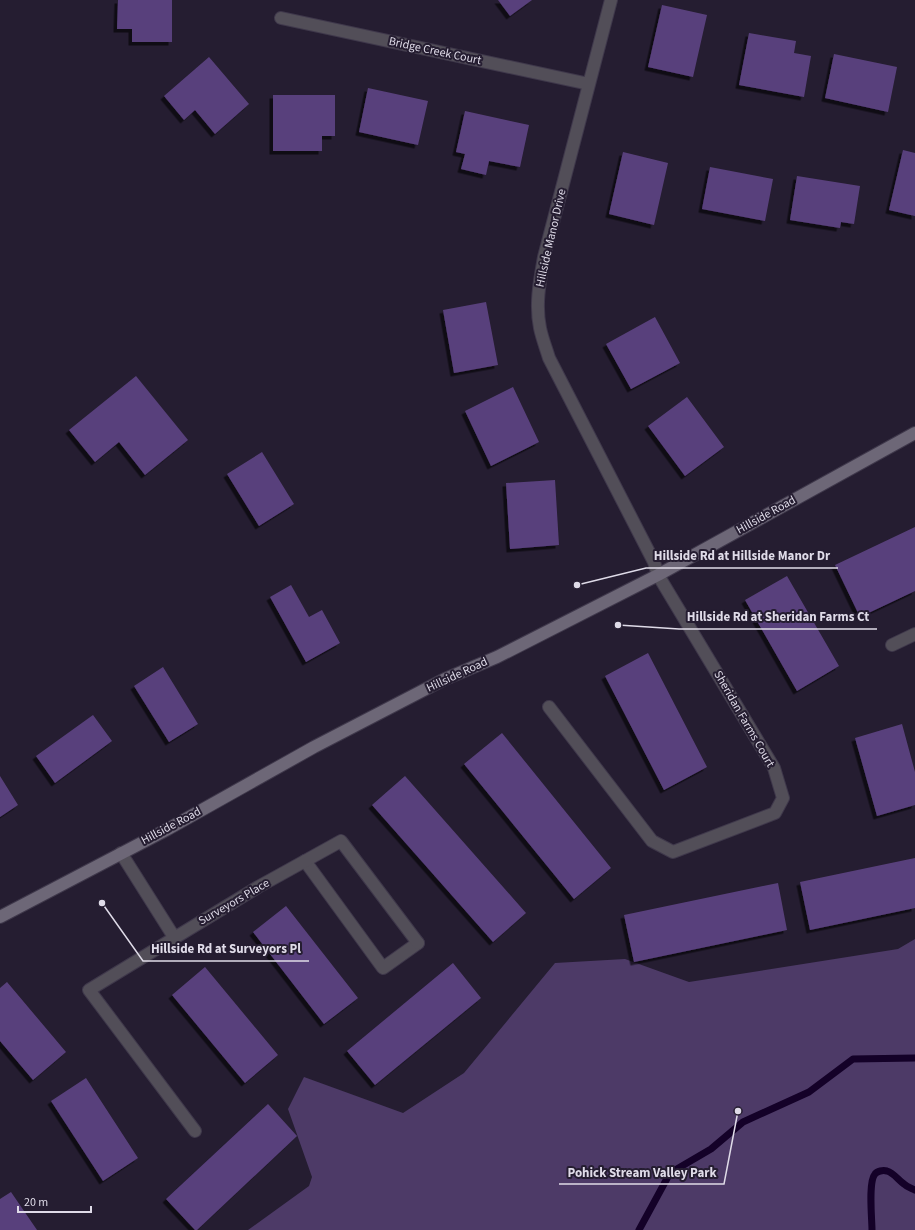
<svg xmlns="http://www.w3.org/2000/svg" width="915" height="1230" font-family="'Source Sans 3',sans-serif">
	<defs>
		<filter id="shadow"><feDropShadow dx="-3.5" dy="3.5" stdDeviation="0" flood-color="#0009"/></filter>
	</defs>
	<rect width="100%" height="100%" fill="#251d31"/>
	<path fill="#4d3a67" d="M915,939V1230H248L309,1186L312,1177L288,1109L304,1077L403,1113L464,1073L555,963L625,959L689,982L898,949Z"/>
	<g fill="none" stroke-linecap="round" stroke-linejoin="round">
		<path stroke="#140128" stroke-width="7" d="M639,1230L670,1173L711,1149L743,1122L809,1092L853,1059L915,1058
			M872,1230C872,1219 868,1182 875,1174C877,1171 883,1170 887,1171C894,1173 898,1180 904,1184C907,1187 911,1188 915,1190"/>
	</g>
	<path fill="#59407c" filter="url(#shadow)" d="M118,0H172V42H132V29H117Z
		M498,0H532L510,16Z
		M662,5L707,15L693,77L648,67Z
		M749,33L796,41L794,53L811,56L804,97L739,85Z
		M834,54L897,67L888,112L825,98Z
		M209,57L249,104L215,134L195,110L184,120L164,96Z
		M368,88L428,101L418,145L359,132Z
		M273,95H335V136H322V151H273Z
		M465,111L529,125L520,167L489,161L486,175L461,169L465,154L456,152Z
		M903,150L915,153V216L889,210Z
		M623,152L668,163L654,225L609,214Z
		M710,167L773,179L765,221L702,209Z
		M797,176L860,186L854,224L841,222L840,228L790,220Z
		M486,302L498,365L454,373L443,310Z
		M655,317L680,363L631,389L606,344Z
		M136,376L188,440L145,475L119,442L95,462L69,430Z
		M513,387L539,442L491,466L465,411Z
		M687,397L724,447L685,476L648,426Z
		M262,452L294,504L259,526L227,474Z
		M555,480L559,545L510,549L506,483Z
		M915,527V591L860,617L835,565Z
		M787,576L839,666L797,691L745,600Z
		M291,585L309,617L322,610L340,643L306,662L270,597Z
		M648,653L707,767L664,790L605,676Z
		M163,667L198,724L169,742L134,686Z
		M93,715L112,741L55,783L36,756Z
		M902,724L915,772V805L877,816L855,738Z
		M502,733L611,868L574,899L464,764Z
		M0,776L18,805L0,817Z
		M405,776L526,913L493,942L372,805Z
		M915,858V908L810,930L800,882Z
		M778,883L787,930L634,962L624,915Z
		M286,906L358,998L324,1024L253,932Z
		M453,963L481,998L375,1085L347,1051Z
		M205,967L278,1055L245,1083L172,995Z
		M7,982L66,1052L33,1080L0,1041V988Z
		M86,1078L138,1158L103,1181L51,1101Z
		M268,1104L297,1136L197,1230H195L166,1199Z
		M11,1192L37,1230H0V1199Z"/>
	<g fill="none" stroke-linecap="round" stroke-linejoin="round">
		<defs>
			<path id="lane" d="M305,861L383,968L418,943"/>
			<path id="street" d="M281,18L589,84
				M892,645L915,634
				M549,707L652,841L673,852L775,813L783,798L774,768L658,575L654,562L549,358C546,348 542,338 540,328C535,304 540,280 544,257L611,0
				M121,853L174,937
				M195,1131L89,990L258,887L341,841L418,943"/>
			<path id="secondary" d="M0,917L168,829L314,747L445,679L497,657L658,575L915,433"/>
		</defs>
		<use href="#lane" stroke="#3f384b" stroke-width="14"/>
		<use href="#street" stroke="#3f384b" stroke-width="14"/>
		<use href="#secondary" stroke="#3f384b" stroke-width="14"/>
		<use href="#lane" stroke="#524e58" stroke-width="12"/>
		<use href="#street" stroke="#524e58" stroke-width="12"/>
		<use href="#secondary" stroke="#6d6777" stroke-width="12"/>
	</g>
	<g text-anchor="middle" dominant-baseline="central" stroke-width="4" stroke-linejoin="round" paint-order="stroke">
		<g font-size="12" fill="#dfdbe8" stroke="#251d31">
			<text transform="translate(435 51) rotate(12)">Bridge Creek Court</text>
			<text transform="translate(551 238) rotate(-77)">Hillside Manor Drive</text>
			<text transform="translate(766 515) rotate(-29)">Hillside Road</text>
			<text transform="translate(457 675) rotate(-25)">Hillside Road</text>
			<text transform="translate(744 719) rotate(60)">Sheridan Farms Court</text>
			<text transform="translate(171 826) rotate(-28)">Hillside Road</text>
			<text transform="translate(234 902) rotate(-30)">Surveyors Place</text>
		</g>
	</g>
	<path fill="none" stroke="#dfdbe8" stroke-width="1.5" d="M577 585L646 568H838M618 625L679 629H877M102 903L143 961H309M738 1111L724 1184H559"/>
	<g fill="#dfdbe8" stroke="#251d31" stroke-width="1.5">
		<circle cx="577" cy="585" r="4"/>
		<circle cx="618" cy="625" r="4"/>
		<circle cx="102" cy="903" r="4"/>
		<circle cx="738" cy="1111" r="4"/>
	</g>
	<g font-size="13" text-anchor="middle" font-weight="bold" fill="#dfdbe8" stroke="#251d31" stroke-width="4" stroke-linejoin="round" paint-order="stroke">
		<text x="742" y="560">Hillside Rd at Hillside Manor Dr</text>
		<text x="778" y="621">Hillside Rd at Sheridan Farms Ct</text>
		<text x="226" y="953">Hillside Rd at Surveyors Pl</text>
		<text x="642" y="1177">Pohick Stream Valley Park</text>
	</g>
	<path d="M18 1206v6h73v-6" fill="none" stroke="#dfdbe8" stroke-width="2"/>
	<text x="24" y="1206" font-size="12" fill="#dfdbe8" stroke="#251d31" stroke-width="3" paint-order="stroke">20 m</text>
</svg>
